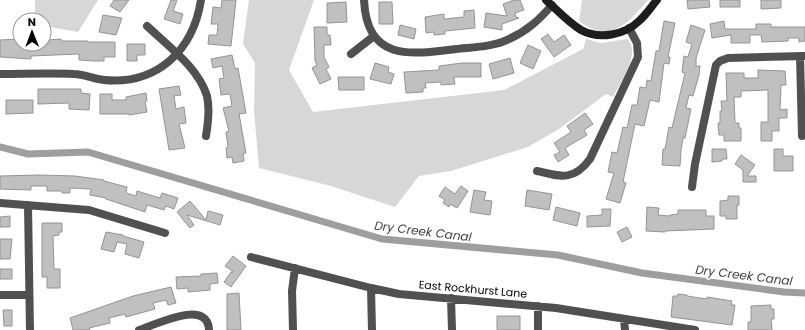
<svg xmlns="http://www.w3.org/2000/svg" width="805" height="330" font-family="Poppins,sans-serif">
	<rect width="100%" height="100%" fill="#fff"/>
	<path fill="#d7d7d7" d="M35,0H98L78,32L44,26V20H35Z
		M249,0H314L289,70L313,112L504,90L583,49L586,39L601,43L627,39C642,52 620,83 613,97L606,94L559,129L528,147L451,171L419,176L395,207L331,186L259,168L254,111L255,63L243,44Z
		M582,0H648C628,23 610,45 579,21Z"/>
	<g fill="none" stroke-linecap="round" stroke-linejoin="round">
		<path stroke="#9e9e9e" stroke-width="7" d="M0,147L28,154L88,152L382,239L558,255L642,273L784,292L805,293"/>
	</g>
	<path fill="#c0c0c0" stroke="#949494" d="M114,0H129L120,12L110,6Z
		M171,0H177L173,11L183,14L180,24L164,19Z
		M222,0H236L231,46L208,44L209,35H217L218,24H211L213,7L221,8Z
		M514,0H520L524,10L515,13L516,17L519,18L502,24V30L484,27L486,13L507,16L503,4Z
		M687,0H709L710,7L688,9Z
		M720,0H740V7H720Z
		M761,0H781V8L761,9Z
		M346,2L347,22L327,23V3Z
		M379,2H392L393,24H379Z
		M474,10L475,28L445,31V34L434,35V32L426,33L425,17L444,14V19L464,17V11Z
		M103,15L122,18L116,35L99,32Z
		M664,21L675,23L668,57H670L669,64L664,63L659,102L650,100L644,126L635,124L623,182L626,183L620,203L606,199L614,173L608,172L612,152L617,153L623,127L627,128L632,105H637L640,87L646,88L647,80L651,81L656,51H659Z
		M724,21L725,29H756V24H771V27H805V41L799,42V38H788V41L762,42L761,35H750V43H731V35L712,38L710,24Z
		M400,25L416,29L414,39L398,35Z
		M691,25L705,30L696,58V66H700L699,75L693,96L689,95L686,108L691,109L685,138H683L681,150L680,166L662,165L663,149H665L669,127L672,128L685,73L682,72L684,56L688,57L692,44L686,42Z
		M314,27H327V35H330L331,45H324V57L329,67L326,69L331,79L320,84L312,68L317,65L315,61Z
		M548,34L554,42L564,35L571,45L554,57L541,39Z
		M20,39V44H48V40L61,39V41H88V42H115V57H104V61H94L79,60V54L31,56V59L0,57V40Z
		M127,44H145V55H137V61H127Z
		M528,45L541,51L533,69L520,63Z
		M232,55L235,69L238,68L246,113L239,114L246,153L243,154L244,161L233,163L232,157L227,158L226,148L228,147L226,132L229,131L223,108L232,106L230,94L221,95L219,79L224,78L222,66L213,68L211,59Z
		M510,58L514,73L493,79L489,64Z
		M375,63L389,67L388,72L394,74L391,84L370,79Z
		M462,63H481V77H454L455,84L441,85V82L425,83L426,88H423V92L406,93L404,72L439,70V66Z
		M758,70L785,71L786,85H781L780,110L787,109V118H779V131H772V141H761V122H768V90L741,91V97H734L735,123H739V128H741V141H724V135H719L718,123H720V111H722L721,101H727L726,73H744V78H758Z
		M338,77H364V90H339Z
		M179,86L181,95L174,96L176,109L184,107L186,123L179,124L185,148L169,150L159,89Z
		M38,89H81V93L90,94L89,110L69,109V103L38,104Z
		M146,93L147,101H145L147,112L129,115V114H100V94H112V100H126V97Z
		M6,100H33V113L6,114Z
		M585,113L593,124L584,130L587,135L565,148L569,155L558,162L554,155L560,152L554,143L571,132L567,126Z
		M712,149H726L727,159H722V161L712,162Z
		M774,149H783V156H793V171H774Z
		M741,155L755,165L747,176H756V182H743V170L735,164Z
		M39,175L75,176L104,180V181L127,187L126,193L136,196L137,191L160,198L162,193L178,198L174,209L166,206L164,210L147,205L145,212L106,199V198L90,195L91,189L70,188V193H62V191H47V186H31V190L0,189V176Z
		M461,186L468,191L457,208L450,204L449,207L443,203L445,200L439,196L445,187L455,194Z
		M474,190L486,192L484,200L492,201L490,215L470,212Z
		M527,190L552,194L549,210L525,206Z
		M728,196H739V205H737V219H726V216H720V201L728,200Z
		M190,201L206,220L208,211L223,215L220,225L187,215L194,225L190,228L177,212Z
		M556,207L580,213L577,226L553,220Z
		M647,207L659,208L658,215L670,216V215L678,214V210H706V216H714V229L665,231V232L646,231Z
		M602,209H611L610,226L587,227V216L602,215Z
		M10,216V227H0V217Z
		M42,223H62V232H59V235L53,236L54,269H60V288H47V277H42Z
		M627,227L632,237L622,242L617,232Z
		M106,232L123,235V236L144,242L139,258L125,254L127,244L117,242L114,252L101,249Z
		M0,239H12L10,259H0Z
		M233,256L246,266L231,287L224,282L231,272H234L225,266Z
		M0,269H12V279H0Z
		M217,273L218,283L210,284V290L188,292V288L177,289L176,277L201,276V274Z
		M171,287L176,303L168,305L166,300L153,303L155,309L126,317L125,314L109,318L110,323L89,328L90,330H73L70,318L133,296Z
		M239,293L241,330H227V294Z
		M678,294L687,295V296L707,299V297L732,301L731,305H735L732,325L671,317L673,296H678Z
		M771,305V309H774V319H771L772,330H748V322H751V306Z
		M3,310H12V326H4Z
		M497,316H520V330H497Z"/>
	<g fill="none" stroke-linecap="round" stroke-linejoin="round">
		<path stroke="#505050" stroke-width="8" d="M364,0C367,61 409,55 456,49C473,47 493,47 509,39C527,31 539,20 552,5
			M147,26C168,46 198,67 207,96C210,109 208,124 206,136
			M351,54L374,36
			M800,56L802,136
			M0,74C24,74 49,73 74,74C84,74 93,79 104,80C157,85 193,51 201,0
			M537,171C561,177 574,181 590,159L638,57L637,43L629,28
			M692,187L695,164L716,65L720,61L728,58L805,56
			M0,203L89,210L165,233
			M28,205L30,330
			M251,257L371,288L399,294L556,308L695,330
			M371,288L372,330
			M0,295H28
			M451,298L452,330
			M538,306V330
			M624,320L625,330
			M139,330C155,325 208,298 209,330
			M293,330L292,291L295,268"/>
		<path stroke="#1d1d1d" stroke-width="8" d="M546,0C557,10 568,22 581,30C599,40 625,35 639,21C646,15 651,7 657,0"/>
	</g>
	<g text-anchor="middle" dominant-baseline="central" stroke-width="3" stroke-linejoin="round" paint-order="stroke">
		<g font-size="11" fill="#000" stroke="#fff">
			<text transform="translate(473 289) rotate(5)">East Rockhurst Lane</text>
		</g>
		<g font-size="12" font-style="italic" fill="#3f3f3f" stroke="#fff">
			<text transform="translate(423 231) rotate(7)">Dry Creek Canal</text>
			<text transform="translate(744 275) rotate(7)">Dry Creek Canal</text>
		</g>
	</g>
	<g transform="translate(32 32) rotate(359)"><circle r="19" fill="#ffffff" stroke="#999999"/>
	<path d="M0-3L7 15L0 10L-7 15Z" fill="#000000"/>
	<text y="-6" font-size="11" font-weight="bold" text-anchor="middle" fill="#000000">N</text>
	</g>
</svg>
